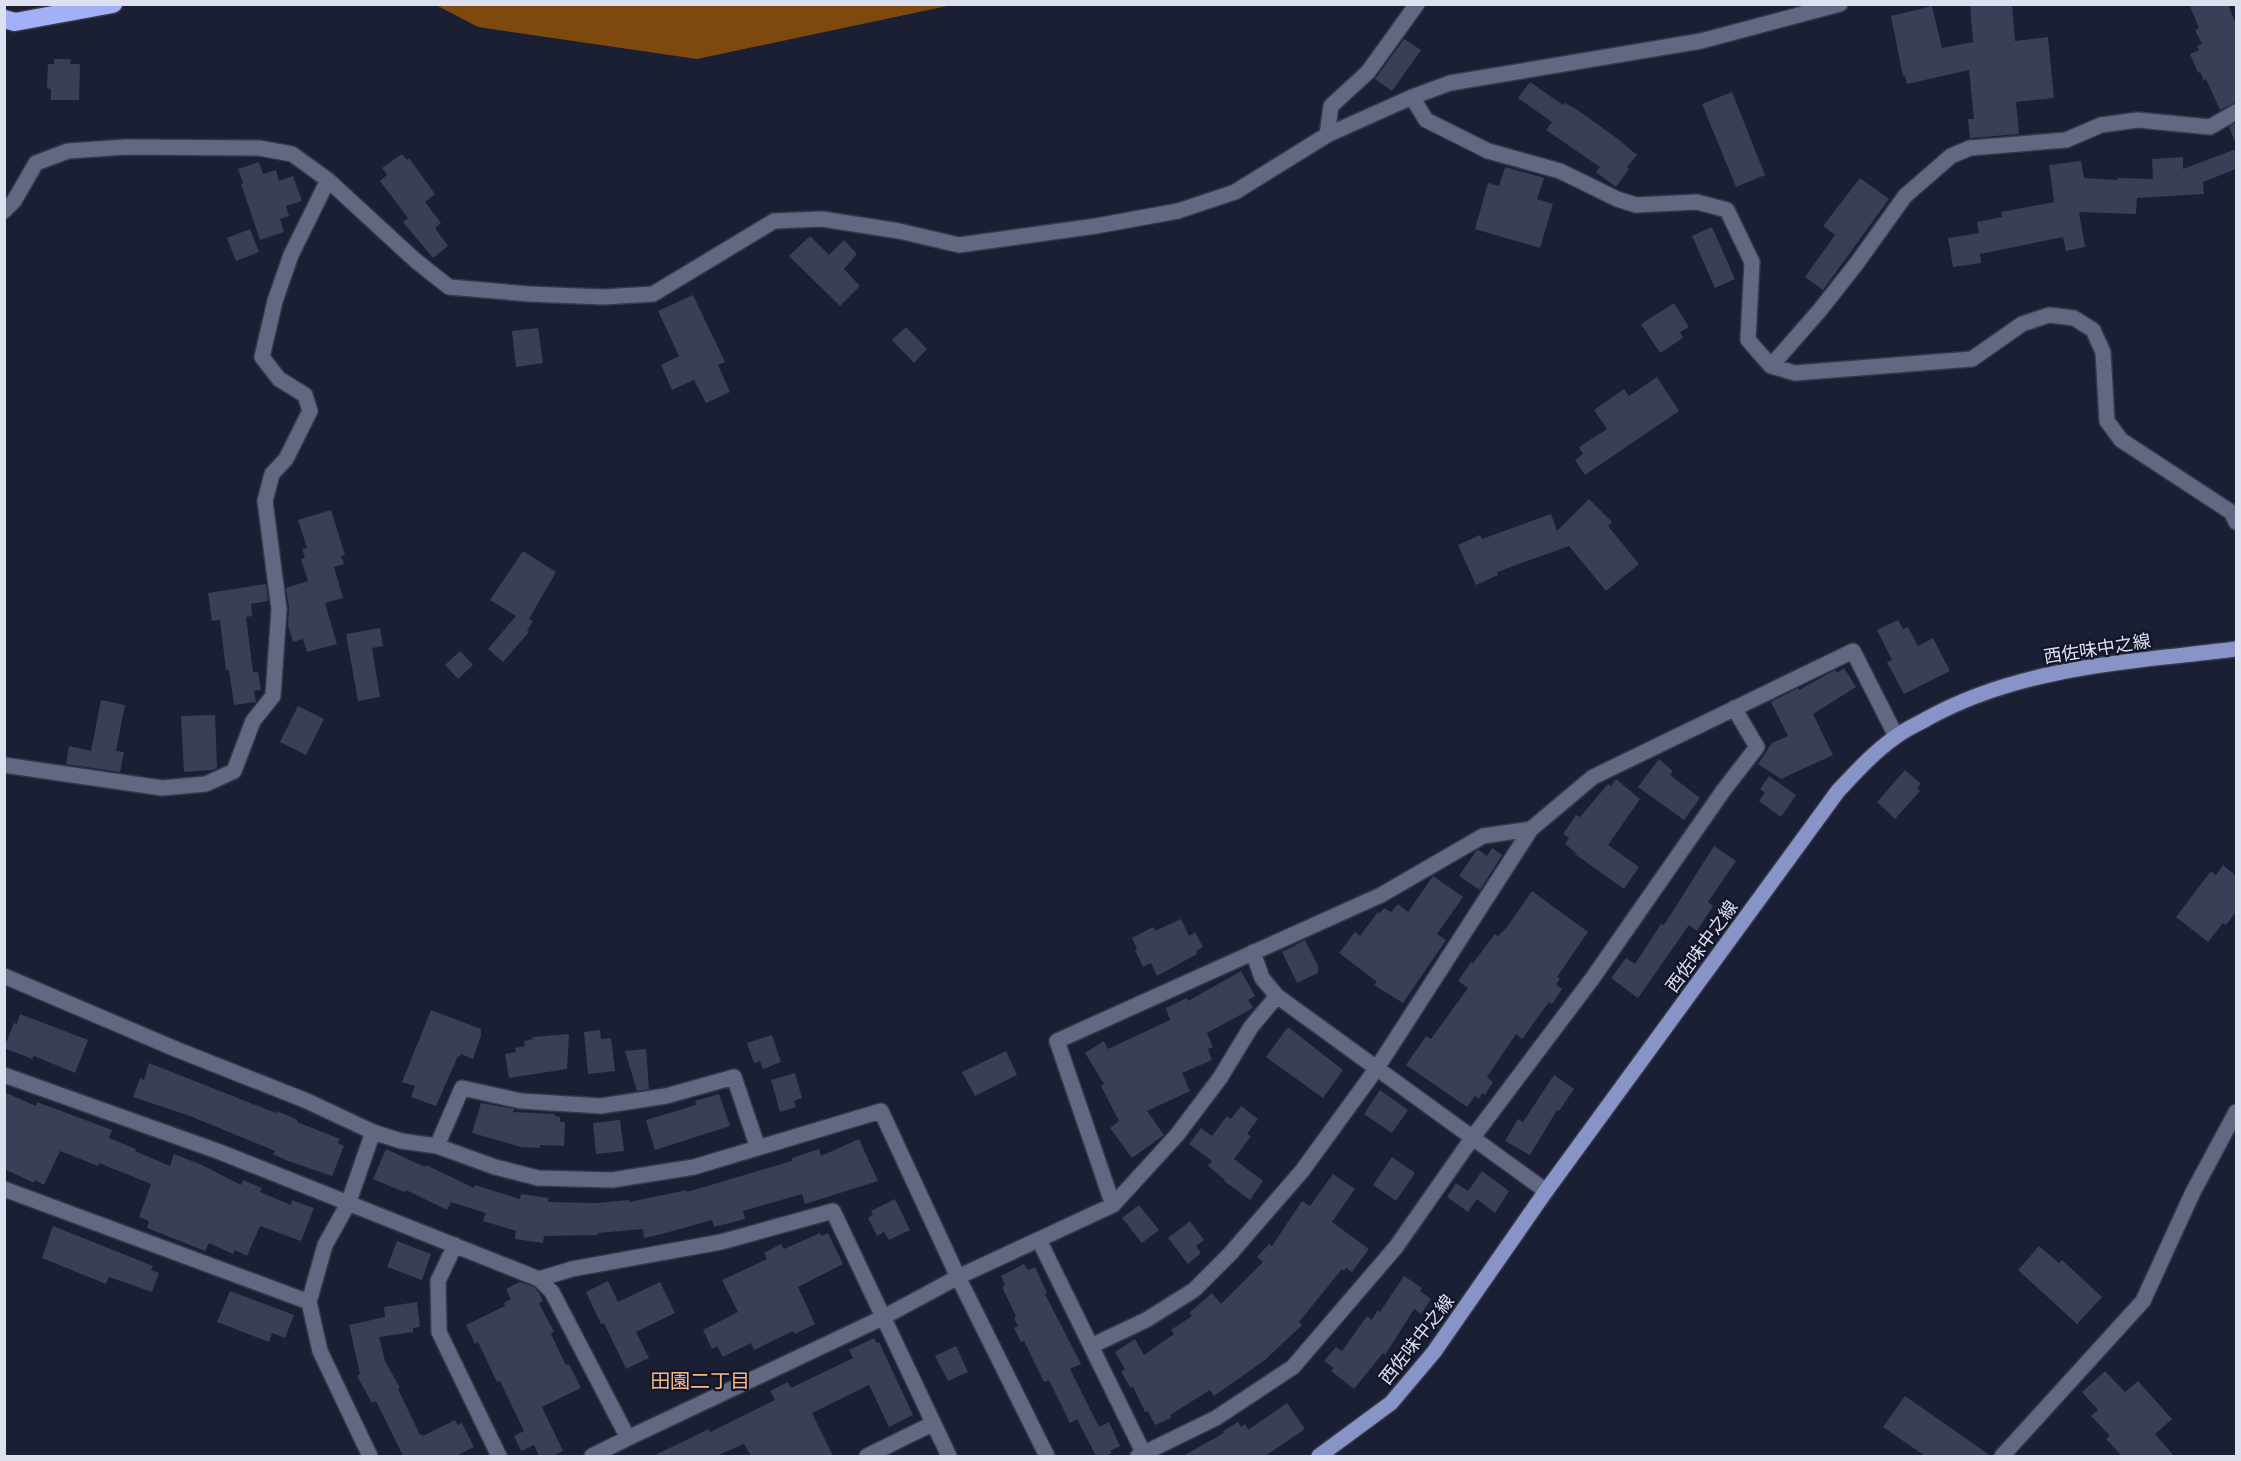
<svg xmlns="http://www.w3.org/2000/svg" width="2241" height="1461" font-family="'Noto Sans','Noto Sans JP',sans-serif">
	<rect width="100%" height="100%" fill="#1a1f34"/>
	<path fill="#7e490f" d="M436,5H952L697,59L478,27Z"/>
	<path fill="#393f56" d="M1970,4H2012L2015,41L2048,37L2054,98L2016,102L2019,134L1970,138L1968,119H1974L1969,70L1907,84L1905,76H1903L1891,16L1932,6L1942,48L1973,42Z
		M2189,4H2228L2236,25V102L2220,110L2206,79L2204,81L2200,72L2198,73L2190,54L2199,50L2197,46L2202,44L2195,30L2199,28Z
		M1404,39L1421,50L1392,91L1375,79Z
		M54,59H71L70,64H80L79,100H51V89L47,88L48,64H54Z
		M1530,82L1563,105L1565,103L1576,109L1618,139L1637,155L1627,167L1629,169L1616,187L1596,172L1600,167L1546,130L1552,122L1518,98Z
		M1732,92L1765,175L1736,187L1702,104Z
		M2236,123V144L2229,127Z
		M2236,149V169L2203,182L2204,194L2137,198L2136,214L2079,212L2085,247L2066,251L2063,237L1980,254L1981,263L1953,267L1948,238L1979,233L1977,222L2002,217L2001,212L2054,202L2049,165L2081,161L2084,178L2117,180L2118,178L2153,179L2152,159L2183,157V169Z
		M402,154L407,160L409,158L435,194L425,202L441,223L435,228L448,246L433,258L403,222L408,218L380,181L387,175L382,168Z
		M259,162L263,174L276,170L279,181L293,176L302,201L286,206L289,216L280,219L284,232L260,240L241,184L243,183L238,169Z
		M1505,167L1544,178L1537,199L1553,204L1540,248L1475,229L1488,183L1499,186Z
		M1860,178L1889,199L1823,290L1805,277L1835,235L1823,226Z
		M1712,227L1735,279L1715,288L1692,236Z
		M250,229L259,252L236,261L227,238Z
		M810,236L829,255L844,240L857,254L844,269L860,286L840,306L789,256Z
		M693,295L725,362L718,365L730,392L706,403L694,380L672,390L661,365L679,356L658,311Z
		M1674,303L1689,327L1680,332L1683,338L1660,353L1641,324Z
		M906,327L927,349L914,363L892,340Z
		M538,328L543,363L516,367L512,331Z
		M1657,377L1679,411L1585,475L1575,460L1583,454L1579,447L1607,429L1594,410L1624,389L1629,396Z
		M1589,499L1612,522L1608,526L1639,564L1606,591L1569,546L1497,572L1498,575L1476,585L1458,545L1480,535L1482,539L1551,514L1557,531Z
		M331,510L345,555L341,556L344,564L334,567L343,598L325,603L337,644L307,652L303,639L293,642L288,625L289,608L286,588L308,581L301,559L305,558L302,549L307,548L298,520Z
		M523,551L556,572L529,619L533,621L527,631L529,632L503,662L488,649L516,616L490,600Z
		M266,584L268,601L251,604L252,616L246,617L253,672H258L261,690L254,691L256,702L234,705L229,670H226L220,620L212,621L208,593Z
		M1898,620L1903,629L1908,627L1918,646L1933,638L1950,671L1904,694L1887,662L1892,660L1877,630Z
		M380,628L383,646L372,648L380,697L358,701L346,634Z
		M460,651L473,665L458,679L445,665Z
		M1844,668L1856,687L1813,714L1833,755L1781,779L1758,764L1772,743L1788,736L1771,702L1798,688L1799,690L1835,670L1837,673Z
		M101,700L125,705L116,751L124,752L120,772L66,764L69,746L91,751Z
		M298,706L324,719L306,755L280,742Z
		M215,715L217,768L212,770L184,772L181,716Z
		M1659,759L1673,771L1670,775L1700,798L1684,820L1638,787Z
		M1905,770L1921,784L1917,788L1920,791L1895,819L1877,802Z
		M1769,776L1796,795L1781,817L1759,801L1765,793L1760,789Z
		M1616,779L1640,799L1608,845L1639,867L1624,889L1575,854L1576,853L1565,844L1569,838L1563,834L1576,815L1580,817L1608,784L1611,786Z
		M1714,846L1736,861L1708,902L1713,906L1697,931L1689,925L1638,998L1611,978L1626,958L1635,964L1661,924L1664,925Z
		M1492,848L1502,855L1480,890L1459,876L1476,851L1479,850L1487,856Z
		M2223,865L2236,876V912L2226,925L2223,923L2208,942L2176,917L2211,871L2216,875Z
		M1433,876L1463,897L1437,934L1446,940L1403,1003L1374,985L1377,982L1339,953L1355,932L1360,936L1378,912L1380,913L1384,908L1391,912L1398,904L1408,912Z
		M1532,891L1588,932L1557,977L1560,979L1556,984L1562,989L1552,1004L1549,1002L1522,1039L1516,1034L1487,1077L1493,1082L1485,1095L1482,1093L1479,1099L1475,1096L1467,1107L1406,1065L1426,1036L1431,1039L1468,988L1458,981L1471,962L1473,963L1495,934L1498,936L1507,927Z
		M1181,919L1189,936L1195,932L1203,947L1196,951L1197,954L1157,976L1151,963L1143,967L1135,950L1137,949L1132,938L1153,927L1155,931Z
		M1305,940L1318,966V973L1297,983L1282,952Z
		M1241,971L1255,996L1248,1000L1253,1008L1207,1033L1213,1047L1208,1049L1212,1060L1182,1073L1190,1091L1147,1111L1164,1135L1132,1158L1110,1128L1119,1121L1101,1086L1104,1084L1085,1053L1104,1041L1108,1049L1170,1020L1166,1008L1187,998L1188,1001Z
		M431,1010L481,1029V1036L473,1059L461,1054L460,1057L458,1056L436,1106L411,1097L415,1086L402,1082Z
		M20,1014L88,1040L75,1073L34,1056L32,1059L4,1048L14,1023L17,1024Z
		M1288,1027L1343,1070L1323,1098L1266,1057Z
		M600,1030L601,1039L611,1038L615,1071L588,1074L584,1032Z
		M569,1034L567,1069L509,1078L505,1054L516,1052L515,1048L525,1046L524,1041L533,1039L532,1037Z
		M772,1035L781,1062L763,1069L760,1061L754,1063L747,1043Z
		M646,1049L649,1089L637,1091L625,1051Z
		M1006,1051L1017,1075L975,1096L962,1072Z
		M149,1063L276,1113L277,1111L298,1120L297,1122L340,1139L338,1143L344,1146L332,1176L288,1161L273,1154L275,1151L190,1116L133,1097L140,1078L144,1080Z
		M795,1073L802,1098L794,1101L796,1107L780,1112L771,1080Z
		M1554,1075L1574,1089L1559,1111L1557,1110L1530,1155L1505,1141L1518,1119L1523,1122Z
		M1380,1090L1408,1110L1392,1133L1364,1114Z
		M4,1092L36,1106L37,1102L112,1130L109,1138L136,1149L135,1151L170,1166L174,1154L202,1165L241,1185L243,1180L262,1188L260,1192L291,1205L292,1200L314,1208L301,1241L260,1226L247,1256L235,1250L233,1254L209,1243L205,1251L147,1228L149,1221L139,1217L151,1184L99,1163L98,1166L60,1151L44,1185L35,1180L34,1183L4,1169Z
		M719,1094L730,1126L655,1150L646,1120L696,1105L695,1101Z
		M481,1103L514,1109L513,1112L555,1114V1116L560,1117V1122H565L564,1146L540,1145V1148L521,1147L472,1133Z
		M1241,1106L1258,1119L1247,1134L1251,1136L1234,1159L1263,1181L1250,1200L1224,1181L1225,1180L1208,1166L1212,1161L1189,1144L1201,1128L1212,1136L1227,1116L1231,1119Z
		M620,1120L624,1151L596,1154L593,1123Z
		M859,1139L878,1181L805,1204L802,1194L743,1211L745,1219L714,1227L712,1220L662,1234L644,1238L643,1229L598,1233V1235L544,1236L543,1243L515,1239L516,1231L483,1221L486,1213L451,1202L447,1210L406,1190L404,1192L373,1179L386,1149L425,1167L426,1165L474,1188L475,1185L520,1199L521,1194L549,1198L548,1202L597,1203L629,1200V1202L687,1190V1192L792,1161V1158L819,1149L821,1156Z
		M1392,1157L1415,1173L1396,1201L1373,1185Z
		M1482,1171L1509,1191L1495,1213L1477,1199L1468,1212L1447,1197L1456,1183L1468,1191Z
		M1333,1174L1355,1189L1332,1222L1369,1249L1352,1272L1346,1268L1344,1271L1342,1269L1299,1322L1302,1325L1265,1360L1214,1396L1210,1390L1170,1415L1171,1418L1155,1425L1148,1411L1145,1412L1133,1387L1131,1388L1121,1372L1125,1369L1115,1352L1135,1339L1144,1355L1174,1334L1171,1330L1192,1316L1189,1313L1212,1293L1221,1304L1263,1262L1257,1257L1269,1244L1272,1246L1302,1201L1310,1206Z
		M895,1199L910,1230L889,1240L884,1232L877,1236L868,1218L873,1215L871,1211Z
		M1139,1205L1159,1230L1142,1243L1122,1218Z
		M1190,1221L1204,1240L1196,1246L1201,1253L1188,1264L1168,1238Z
		M53,1226L153,1266L151,1270L159,1273L152,1292L109,1277L106,1284L42,1258Z
		M820,1233L821,1236L828,1233L843,1264L798,1287L815,1324L795,1334L793,1331L754,1350L751,1343L723,1357L717,1346L712,1349L703,1330L738,1312L722,1280L767,1259L764,1253L781,1244L784,1249Z
		M397,1241L431,1254L422,1280L387,1267Z
		M2039,1246L2059,1263L2062,1260L2102,1297L2077,1324L2018,1270Z
		M1024,1264L1028,1270L1035,1267L1047,1293L1045,1294L1081,1364L1070,1369L1099,1427L1109,1422L1120,1446L1110,1451L1112,1453L1105,1456H1096L1077,1419L1070,1423L1049,1380L1044,1382L1024,1341L1021,1342L1014,1328L1018,1326L1014,1318L1016,1316L1002,1287L1005,1285L1001,1276Z
		M1404,1276L1422,1288L1420,1291L1431,1299L1421,1314L1414,1309L1385,1355L1383,1353L1354,1389L1331,1371L1334,1368L1324,1361L1336,1347L1342,1351L1367,1316L1372,1320L1378,1310L1380,1312Z
		M608,1281L618,1302L660,1282L675,1313L636,1332L649,1358L626,1369L604,1323L601,1324L586,1292Z
		M520,1282L534,1287L539,1293L543,1301L539,1303L554,1332L551,1334L566,1365L569,1364L581,1388L542,1407L563,1451L553,1456H539L534,1445L521,1451L514,1436L524,1431L500,1381L497,1382L478,1342L475,1344L466,1325L505,1306L504,1303L511,1299L506,1289Z
		M230,1291L294,1315L285,1338L272,1333L269,1342L217,1322Z
		M417,1302L420,1327L413,1328V1332L379,1337L385,1361L400,1388L398,1389L420,1435L422,1434L423,1436L455,1420L458,1425L462,1423L474,1447L456,1456H403L376,1401L372,1403L357,1376L360,1374L349,1325L385,1317L384,1307Z
		M874,1338L877,1343L879,1342L913,1415L889,1427L869,1385L812,1413L833,1456H751L744,1444L716,1456H653L709,1429L710,1432L775,1400L770,1391L788,1382L791,1388L853,1358L849,1350Z
		M956,1346L968,1372L948,1381L935,1356Z
		M2105,1371L2125,1392L2138,1381L2172,1419L2155,1434L2174,1456H2122L2106,1439L2110,1436L2091,1416L2098,1410L2082,1392Z
		M1905,1396L1991,1456H1925L1883,1427Z
		M1287,1403L1305,1429L1265,1456H1183L1224,1433L1223,1431L1238,1422L1241,1427L1245,1424L1248,1430Z"/>
	<g fill="none" stroke-linecap="round" stroke-linejoin="round">
		<defs>
			<path id="minor" d="M1412,97L1426,120L1488,151L1560,171L1617,199L1636,205L1697,202L1727,210L1752,262L1748,340L1771,366L1795,373L1972,359L2022,324L2049,315L2074,318L2093,330L2103,352L2107,421L2121,440L2231,512L2236,522
				M1327,135L1331,106L1368,72L1417,4
				M4,211L14,201L36,163L68,151L126,147L259,148L292,154L328,180L416,261L449,287L529,294L603,297L653,294L774,221L822,219L899,231L959,245L1096,226L1178,211L1235,192L1327,135L1412,97L1450,83L1701,41L1840,4
				M1771,366L1820,310L1857,263L1905,196L1951,156L1970,148L2066,140L2101,125L2138,120L2210,127L2236,112
				M4,765L162,788L206,784L234,771L253,721L273,696L279,609L265,501L272,474L286,459L310,411L305,395L279,379L262,357L275,301L291,255L328,180
				M1253,952L1262,978L1277,996L1546,1191
				M4,976L178,1050L307,1101L373,1132L401,1141L437,1146L495,1167L538,1178L612,1180L694,1167L881,1111L958,1277L1047,1456
				M4,1075L220,1152L539,1279L552,1292L628,1438
				M437,1146L462,1088L521,1101L601,1106L666,1096L734,1077L758,1148
				M4,1189L309,1302
				M1113,1205L1057,1041L1381,895L1483,836L1531,829
				M1039,1240L1144,1454
				M455,1245L438,1281L439,1332L499,1456
				M539,1279L572,1269L721,1242L833,1211L949,1456
				M1091,1346L1146,1320L1194,1290L1230,1254L1302,1171L1377,1068L1531,829L1593,777L1853,651L1896,736
				M370,1456L320,1351L309,1302L325,1245L348,1204L373,1132
				M592,1456L628,1438L882,1318L958,1277L1113,1205L1177,1135L1220,1078L1251,1027L1277,996
				M867,1456L932,1424
				M1138,1456L1216,1418L1293,1367L1396,1247L1473,1137L1592,979L1723,791L1757,747L1734,708
				M2002,1456L2143,1301L2193,1192L2236,1112"/>
			<path id="major" d="M1319,1456L1391,1403L1434,1352L1546,1191L1838,791C1856,772 1873,753 1894,738C1905,729 1918,724 1930,717C2024,666 2132,662 2236,649"/>
			<path id="highway" d="M4,19L15,22L113,4"/>
		</defs>
		<use href="#minor" stroke="#35384a" stroke-width="18"/>
		<use href="#major" stroke="#35384a" stroke-width="18"/>
		<use href="#highway" stroke="#35384a" stroke-width="21"/>
		<use href="#minor" stroke="#626881" stroke-width="15"/>
		<use href="#major" stroke="#8893c8" stroke-width="15"/>
		<use href="#highway" stroke="#a1b0f7" stroke-width="18"/>
	</g>
	<g text-anchor="middle" dominant-baseline="central" stroke-width="4.5" stroke-linejoin="round" paint-order="stroke">
		<g font-size="18" fill="#dce0ef" stroke="#121529">
			<text transform="translate(2097 648) rotate(-9)">西佐味中之線</text>
			<text transform="translate(1701 946) rotate(-54)">西佐味中之線</text>
			<text transform="translate(1416 1339) rotate(-52)">西佐味中之線</text>
		</g>
		<g font-size="20" fill="#f7b983" stroke="#121529">
			<text x="700" y="1380">田園二丁目</text>
		</g>
	</g>
	<rect width="2241" height="1461" fill="none" stroke="#dce0ef" stroke-width="12"/>
</svg>
